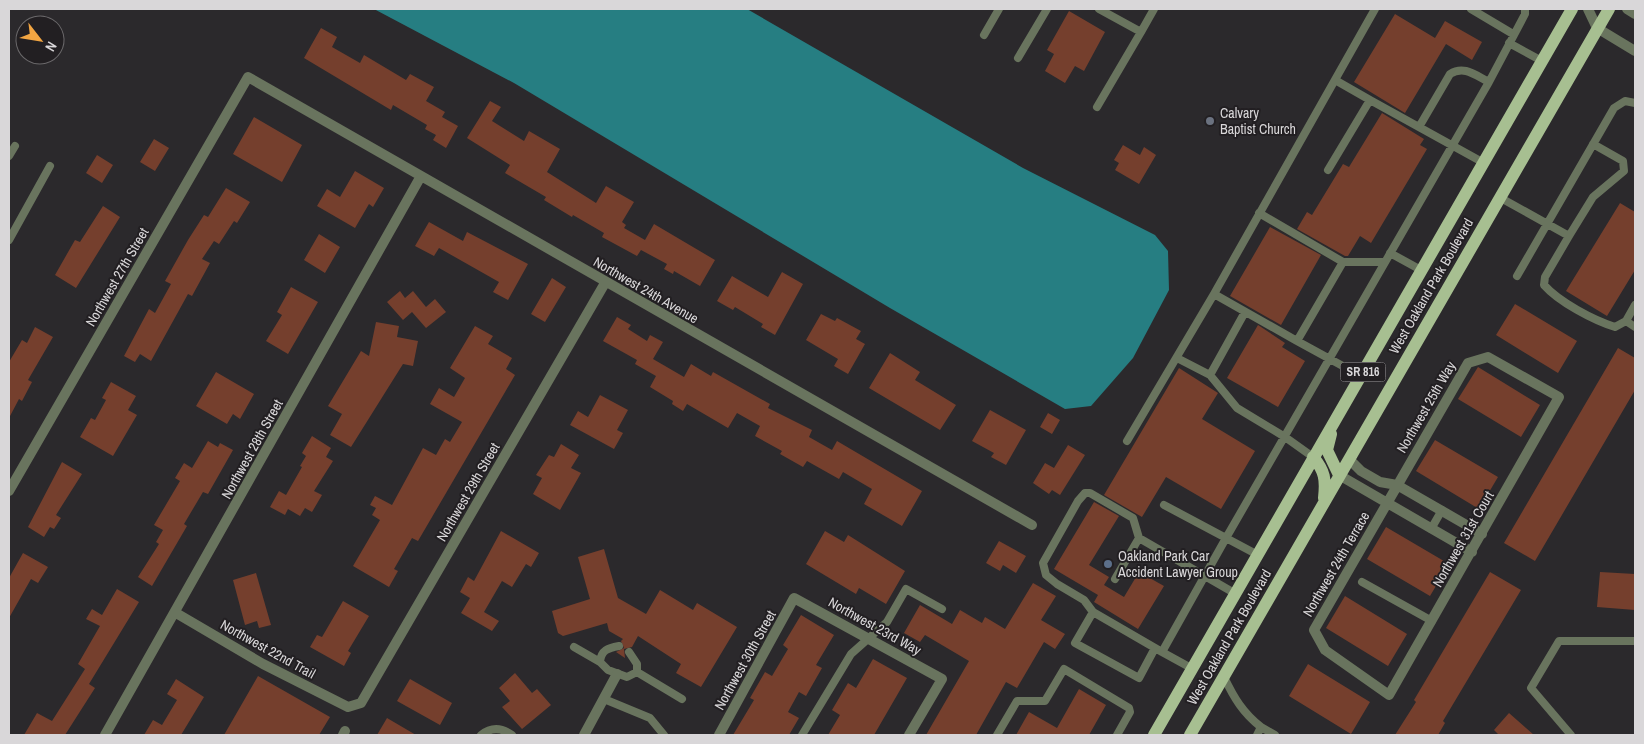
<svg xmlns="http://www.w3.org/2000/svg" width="1644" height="744" font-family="'Archivo Narrow',sans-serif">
	<rect width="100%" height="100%" fill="#2b292c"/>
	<path fill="#267e82" d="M374,9H747L1023,168L1155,235L1168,251L1169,290L1133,358L1091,406L1065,409L890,308L514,83Z"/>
	<path fill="#753f2d" d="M1069,11L1105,32L1084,71L1075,66L1065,83L1045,71L1054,54L1047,50Z
		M1395,14L1435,38L1445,21L1482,42L1472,60L1446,44L1405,113L1354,82Z
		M321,28L337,37L332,47L360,63L364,55L406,80L410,74L434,87L426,101L445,112L442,117L458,126L446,148L433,140L436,135L425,129L427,125L393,105L391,110L304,58Z
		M490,101L501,107L492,121L524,141L529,131L560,149L547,172L596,203L606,186L634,202L622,222L626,225L624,228L645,240L654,224L715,260L700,286L674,271L673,274L664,269L667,264L641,250L637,256L602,237L604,233L573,215L572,217L544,200L546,197L505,173L510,165L467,138Z
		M1382,113L1424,139L1420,145L1427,149L1371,243L1360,236L1348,256H1345L1297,229L1307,212L1312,215L1343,164L1349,167Z
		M254,117L302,145L282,182L233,154Z
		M154,139L169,148L155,171L140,162Z
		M1123,145L1140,155L1144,147L1156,155L1139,184L1115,170L1119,163L1114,160Z
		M97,155L113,165L102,183L86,173Z
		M355,171L384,188L373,207L369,204L355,228L317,206L327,189L340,197Z
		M226,188L250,202L237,223L234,221L219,244L214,241L202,259L210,263L192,296L188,294L151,361L140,354L135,362L124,356L149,309L155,313L171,284L165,281L188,240L204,215L208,217Z
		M1620,203L1635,212V270L1607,316L1566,291Z
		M103,206L120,217L76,288L55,275L75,240L80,242Z
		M429,222L463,241L467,232L528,264L508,300L493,292L499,282L439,248L434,256L415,246Z
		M1270,227L1321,255L1281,325L1230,296Z
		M319,234L340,247L325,273L304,260Z
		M782,272L803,284L775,335L761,327L763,324L735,307L733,310L717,301L732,276L768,297Z
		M552,278L566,287L545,322L531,314Z
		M291,287L318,302L288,354L266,341L282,315L277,312Z
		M400,291L405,298L413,291L426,307L435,299L446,312L426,328L412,312L403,320L387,302Z
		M1515,304L1577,341L1558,373L1496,335Z
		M821,314L835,321L837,318L861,331L856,339L865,344L848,374L834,366L838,359L806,340Z
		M617,317L631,325L628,329L647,341L650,335L663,342L653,359L684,377L691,364L711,376L713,372L770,404L768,408L812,430L809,437L832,450L837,441L922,491L902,526L864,504L872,489L843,472L839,479L807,461L803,467L780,454L782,451L755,436L760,426L737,413L728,428L687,404L683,411L672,404L673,401L650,387L656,376L635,364L637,360L603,341Z
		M376,322L399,326L397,337L418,341L413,366L403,364L351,447L330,435L342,414L328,406L361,351L369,356Z
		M1258,325L1285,343L1282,347L1305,361L1278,407L1227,378Z
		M475,326L493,336L488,344L512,358L506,369L515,375L418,541L412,538L394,569L398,571L389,587L353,566L380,520L372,515L376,508L370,505L375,496L392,505L423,448L436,455L445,439L450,442L462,422L430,404L439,388L454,397L465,378L450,368Z
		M35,327L53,337L28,380L32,382L22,401L19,399L9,418V362L22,340L27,343Z
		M1618,348L1635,358V390L1535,561L1504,543Z
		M890,353L920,372L915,380L956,405L940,430L869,388Z
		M1478,367L1540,405L1521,437L1458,399Z
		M1179,368L1218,393L1202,419L1255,451L1221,509L1166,477L1142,517L1104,495Z
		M216,372L254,394L240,419L233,414L227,424L196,406Z
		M111,382L136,396L128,410L137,415L113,456L80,437L91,418L95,420L106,400L102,398Z
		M600,395L628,410L617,430L623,433L614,449L570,425L578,411L588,417Z
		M990,410L1026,430L1006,465L991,457L994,453L972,441Z
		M1048,413L1060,420L1052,434L1040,427Z
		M312,436L331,448L326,457L333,461L314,491L322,495L312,512L305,508L300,516L288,509L285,515L270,507L279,491L286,495L302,467L300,466L306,456L302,453Z
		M1435,440L1498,477L1479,509L1416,471Z
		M208,441L218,447L220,443L233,450L208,494L203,492L184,524L187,526L152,586L138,577L159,544L156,542L163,530L154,525L180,481L175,478L184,463L192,468Z
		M561,444L579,455L571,468L581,473L560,510L533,494L542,478L536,475L549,455L554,457Z
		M1068,445L1085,455L1060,495L1052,490L1049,494L1033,483L1045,463L1054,468Z
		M62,462L82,474L56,515L61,518L54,529L50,527L44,537L28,527Z
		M1094,502L1119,516L1089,565L1109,577L1104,585L1124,597L1139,572L1164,586L1138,629L1094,602L1098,595L1054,569Z
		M1386,527L1449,564L1430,596L1367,559Z
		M501,531L539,553L531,567L526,564L512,587L502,581L484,612L499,621L492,631L461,613L470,598L460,592L468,577L474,581Z
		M825,531L844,542L848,535L905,571L886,604L859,588L856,594L806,564Z
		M999,541L1026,556L1016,573L1003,565L1000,571L986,563Z
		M604,549L618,598L646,614L660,590L693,610L697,603L737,627L701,687L676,673L681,664L638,636L632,647L624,649L625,658L616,652L624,648L621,641L623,639L609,631L607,623L563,636L558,633L552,611L590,599L578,557Z
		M23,553L48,567L38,583L31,579L9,618V578Z
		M1490,572L1521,590L1443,721L1445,723L1438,735H1395L1416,702L1414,700Z
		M1600,572L1635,574V610L1597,607Z
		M256,573L271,625L259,628L257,621L245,625L233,580Z
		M1033,583L1056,596L1041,620L1065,634L1055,649L1044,642L1017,688L1006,682L976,735H926L969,661L925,635L920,642L904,633L920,605L952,624L960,610L982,623L985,617L1005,629Z
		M117,589L139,602L89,684L95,688L65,735H24L37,713L52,721L85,669L78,664L100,626L86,619L92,609L102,615Z
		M1345,596L1407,634L1388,666L1326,628Z
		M343,601L369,616L348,651L351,653L344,666L310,647L317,635L322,637Z
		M801,615L834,635L816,665L822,668L806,696L799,692L788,712L799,718L789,735H733L754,700L750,698L765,672L772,676L788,649L783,645Z
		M873,659L907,678L874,735H828L840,715L832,710L848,683L856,688Z
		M1308,664L1370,702L1351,734L1289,696Z
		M515,673L532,693L537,689L551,705L522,729L502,707L510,701L499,688Z
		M258,676L330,717L319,735H224Z
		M176,679L204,697L181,735H144L153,720L162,725L177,700L167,694Z
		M410,679L452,703L440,725L397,701Z
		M1079,689L1106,705L1089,735H1016L1029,712L1057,728Z
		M1509,713L1534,735H1499L1494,730Z
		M387,718L416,735H377Z"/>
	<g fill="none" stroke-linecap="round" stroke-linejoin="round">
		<path stroke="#69745e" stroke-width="8" d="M1099,9L1141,32L1154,9
			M1471,9L1513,34
			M984,35L999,9
			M1509,43L1542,61
			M1018,58L1047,9
			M1370,100L1484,163
			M1097,107L1141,32
			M1419,127L1450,74C1464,65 1475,75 1489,82
			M9,156L15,146
			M1328,170L1370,100L1335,80
			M1499,197L1569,236L1545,277L1544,285C1559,302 1593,320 1615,327L1626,321L1635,305
			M1259,213L1343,262
			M1569,236L1593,197L1624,171L1623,161L1593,144
			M9,240L50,166
			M1390,253L1421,270
			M1517,276L1614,108L1625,101L1635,103
			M1214,294L1297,341
			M1626,321L1635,327
			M1177,358L1210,375L1237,408L1285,437L1313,457
			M1210,375L1245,312
			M1361,376L1297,341L1343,262H1385
			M1127,441L1214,294L1375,9
			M1164,505L1226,538L1489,82L1525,14V9
			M1431,529L1442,510
			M1139,538L1133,518L1090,493H1085L1078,501L1043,563L1046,575L1057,584L1084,600L1093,612L1162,652
			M1115,579L1139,538L1236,594
			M1362,582L1432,621
			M1093,612L1075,643L1139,678L1155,648
			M619,646C608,648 601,650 600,662L608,670L627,677L637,672V664L629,652
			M574,647L600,662
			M1193,669L1162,652L1226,538L1258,555
			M637,672L682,699
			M1224,677C1234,698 1243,713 1261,727
			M604,699L650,718L664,735
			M481,735C491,727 501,727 512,735
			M802,735L851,654L887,622L906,589L942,609
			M997,735L1017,701H1045L1064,669L1129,708L1130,712L1117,735
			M1257,735L1261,727L1275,735
			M1571,735L1531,688L1559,641H1635"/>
		<path stroke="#69745e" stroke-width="10" d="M1588,9L1597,28L1635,51
			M1627,9L1635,14
			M1488,357L1559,397L1389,695L1325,650L1314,630L1468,363Z
			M1349,459L1361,471L1380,482L1397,485L1482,534
			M1339,475L1472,552
			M9,491L248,77L1032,525
			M176,613L263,664L348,707L361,703L605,283
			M105,735L421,176
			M343,735L345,731
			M584,735L617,674
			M719,735L794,598L942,679L909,735"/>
		<path stroke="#a7bf91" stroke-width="12" d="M1331,434L1327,450L1339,475
			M1313,457C1325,471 1326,480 1324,498
			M1154,735L1572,9
			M1190,735L1609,9"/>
	</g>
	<circle fill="#6b7280" stroke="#221f22" stroke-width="2" cx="1210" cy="121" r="5"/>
	<circle fill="#5c6f8a" stroke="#221f22" stroke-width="2" cx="1108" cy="564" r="5"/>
	<g text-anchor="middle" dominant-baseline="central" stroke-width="4" stroke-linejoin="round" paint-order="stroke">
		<rect fill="#221f22" stroke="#a2a0a2" stroke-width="1" x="1340.5" y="362.5" width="45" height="19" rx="4"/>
		<g font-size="12" font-weight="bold" fill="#d9d7d9">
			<text x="1363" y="372">SR 816</text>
		</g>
		<g font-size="14" fill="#d9d7d9" stroke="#221f22" text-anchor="start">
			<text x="1220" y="113">Calvary<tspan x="1220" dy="16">Baptist Church</tspan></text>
			<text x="1118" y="556">Oakland Park Car<tspan x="1118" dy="16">Accident Lawyer Group</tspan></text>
		</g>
		<g font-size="14" fill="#d9d7d9" stroke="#221f22">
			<text transform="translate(117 277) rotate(-60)">Northwest 27th Street</text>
			<text transform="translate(1431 286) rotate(-60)">West Oakland Park Boulevard</text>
			<text transform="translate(646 290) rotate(30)">Northwest 24th Avenue</text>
			<text transform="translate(1426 407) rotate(-60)">Northwest 25th Way</text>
			<text transform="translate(252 449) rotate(-61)">Northwest 28th Street</text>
			<text transform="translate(468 492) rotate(-60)">Northwest 29th Street</text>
			<text transform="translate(1463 539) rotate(-60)">Northwest 31st Court</text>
			<text transform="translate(1336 564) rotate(-60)">Northwest 24th Terrace</text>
			<text transform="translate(875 626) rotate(29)">Northwest 23rd Way</text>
			<text transform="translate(1229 637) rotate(-60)">West Oakland Park Boulevard</text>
			<text transform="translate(268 649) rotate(29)">Northwest 22nd Trail</text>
			<text transform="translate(745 660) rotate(-61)">Northwest 30th Street</text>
		</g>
	</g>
	<rect width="1644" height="744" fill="none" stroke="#d9d7d9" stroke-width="20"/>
	<g transform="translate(40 40) rotate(121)"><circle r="24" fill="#221f22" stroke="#6b696b"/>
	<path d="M0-4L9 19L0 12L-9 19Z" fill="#f2a542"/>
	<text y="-8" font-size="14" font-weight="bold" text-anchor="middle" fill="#d9d7d9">N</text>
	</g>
</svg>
